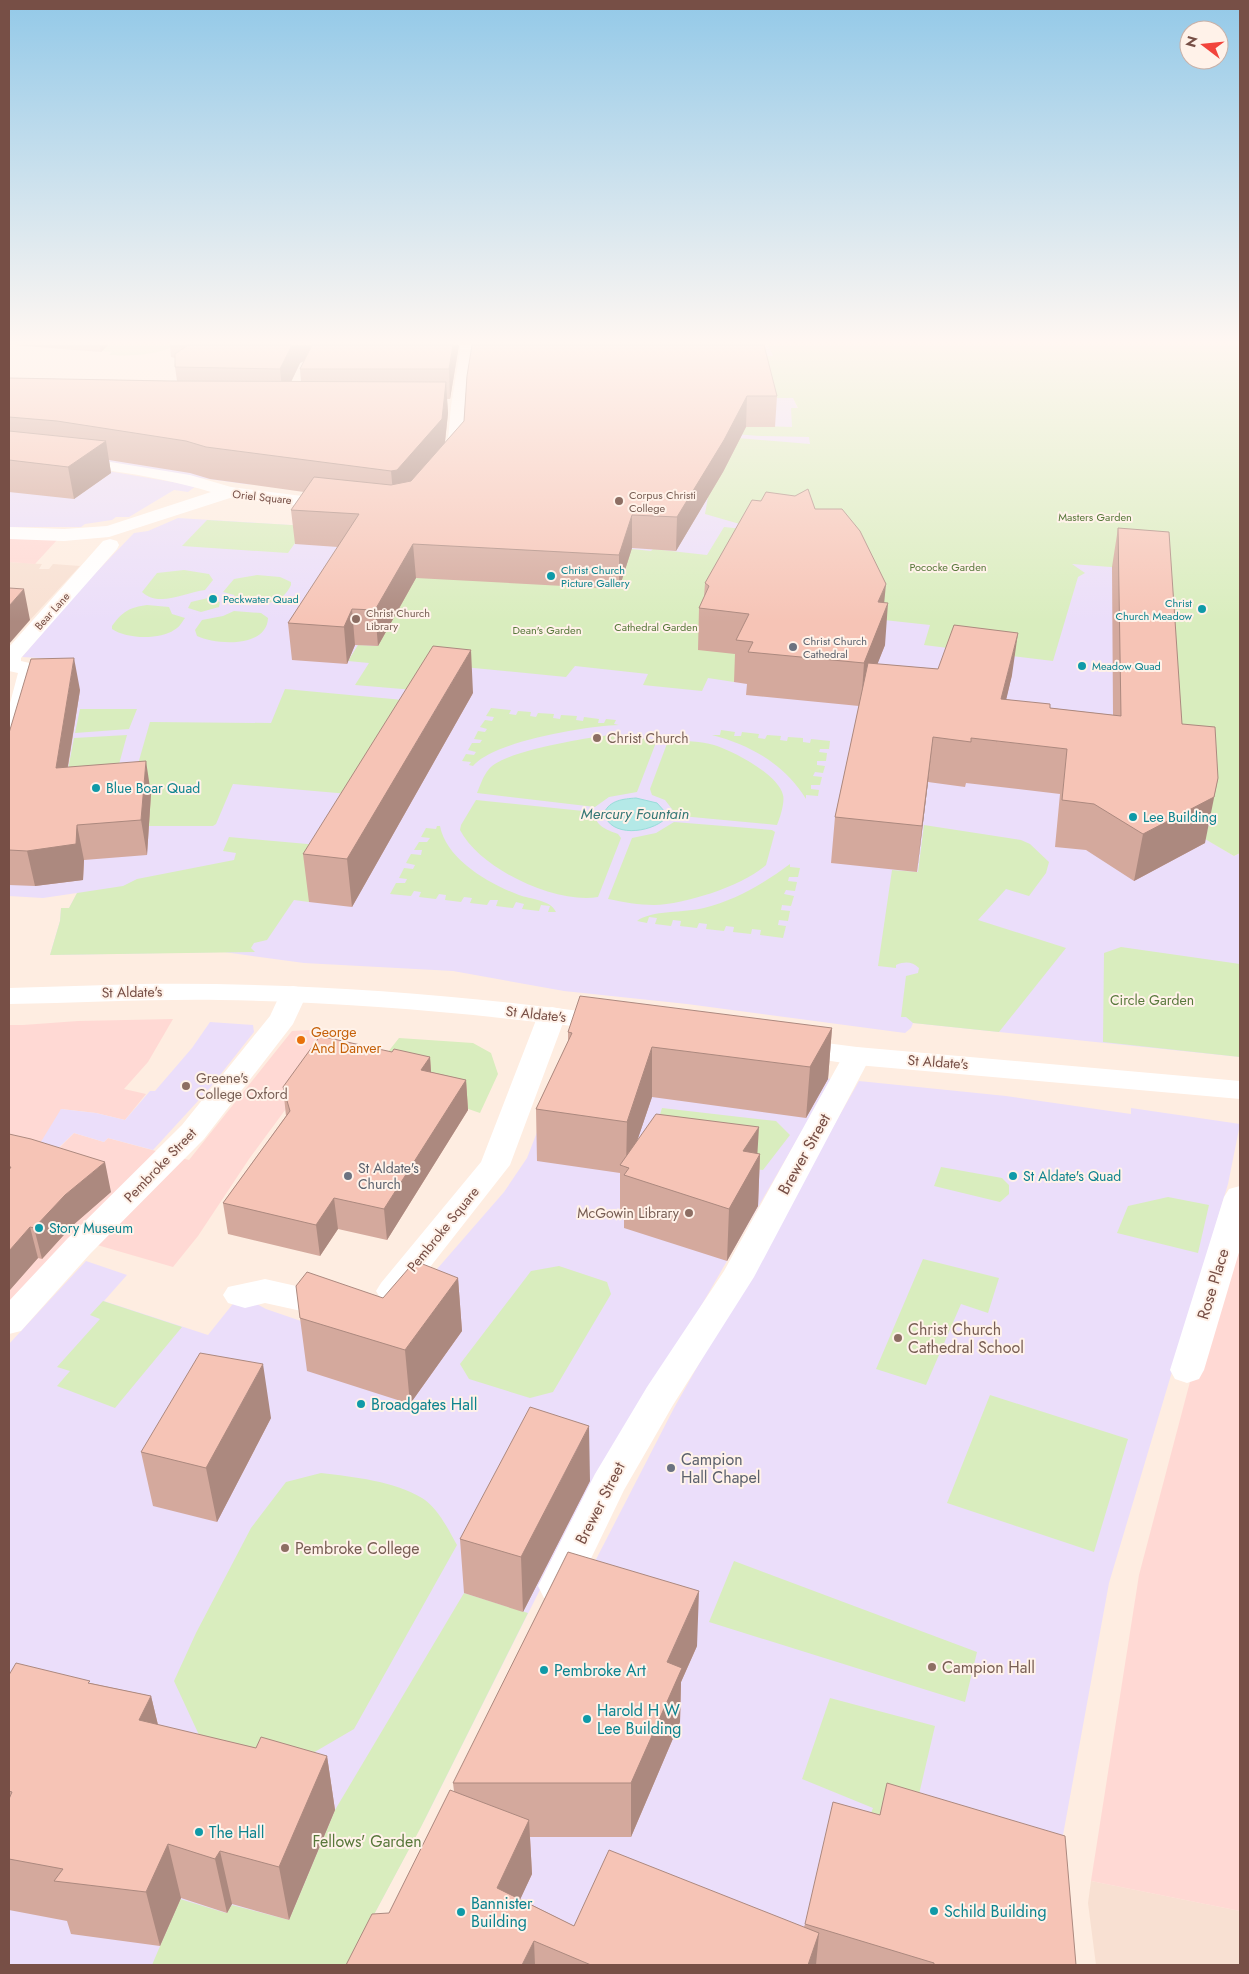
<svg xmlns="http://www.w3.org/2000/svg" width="1249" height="1974" font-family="Jost,sans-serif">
	<rect width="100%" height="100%" fill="#feede1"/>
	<path fill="#f8e0d2" d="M9,562L42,564L39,569H49L53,564L80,566L30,620L9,619Z
		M1091,1881L1240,1911V1965H1096L1088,1903Z"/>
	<path fill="#ffd9d4" d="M9,538L57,540L35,564L9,562Z
		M173,1019L148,1062L124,1089L146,1094L125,1120L96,1113L61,1109L53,1154L74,1133L104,1142L108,1138L189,1160L292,1031L310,1030L341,1034L249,1159L198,1236L173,1267L73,1238L9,1304V1023L10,1025H23L78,1021Z
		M1240,1237V1911L1091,1881L1139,1575L1191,1378Z"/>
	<path fill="#ebdefa" d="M488,345H768L786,380L809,437L1168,476L1209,824L1206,839L1234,856L1240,853V1057L913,1023L911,1028L905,1033L687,1004L564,991L453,971L304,963L224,952L50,955L60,921L61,908H69L77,893L43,898L9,896V783L57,659L22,657L81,588L134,533L148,531L178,518L307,526L378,522L445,477Z
		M9,402L251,485L194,477L96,469L196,486L188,492L174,490L129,517H116L112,520L85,524L81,527H9Z
		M210,1022L253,1025L254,1032L209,1089L153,1150L108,1138L104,1142L74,1133L52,1154L36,1150L61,1109L96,1113L125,1120L150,1091H155L192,1048Z
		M664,1056L832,1079L697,1313L594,1482L425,1819L347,1965H9V1344L86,1261L127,1275L104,1301L208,1335L240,1295L266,1309L371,1345L504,1192L527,1158L539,1127Z
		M859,1081L1006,1096L1131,1114V1108L1240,1124L1228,1184L1109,1583L1055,1879L1058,1965H381L572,1606L674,1408Z"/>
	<path fill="#d9edbe" d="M52,345H175C158,356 128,356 109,355L112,352Z
		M768,345H1240V853L1234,856L1205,839L1209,824L1174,769L1162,571L1072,564L1085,573L1078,577L1053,661L924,645L930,625L884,620L747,656L734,682L708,678L702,691L643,685L648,674L575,666L566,677L443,665L426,691L355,685L369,663L348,661L358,645L378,646L399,577L632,549L651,551L653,549L707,555L724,527L764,531L705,514L708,497L737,444L559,423L810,444L809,437L759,436L557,419L792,427L791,408H798L793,398H715L708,357L773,356Z
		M207,520L307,526L288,553L182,546Z
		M184,570L209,574L213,580L205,590C186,592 159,608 142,592L157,573Z
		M257,575L280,577L291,582V585C281,607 260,604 239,603L234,595L223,592L234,579Z
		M208,598L220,602L219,607L201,612L188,608L191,602Z
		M147,605L169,607L172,614L185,618C182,622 179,628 174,630C160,640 126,639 112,629V626C122,612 130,607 147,605Z
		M234,611L261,613L268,618C267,648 216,645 197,636L195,630L202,620L223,616Z
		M285,689L414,701L372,796L233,784L216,824L213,826H149L138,764L150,722L271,723Z
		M491,708L511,710L509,714L516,715L518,711L531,712L530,716L536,717L538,713L554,714L553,718L560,719L561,715L577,716L576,720L583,721L584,717L599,719L598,723H604L606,719L616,720L614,724L619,725C587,726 494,741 473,766L469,765L471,762L462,761L466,754L474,755L476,752L468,750L472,743H480L482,740L474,739L478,731L485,732L487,729L480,727L485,720L492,721L494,717L486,716Z
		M80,709H137L129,729L75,733Z
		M721,730L735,732L734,736H741L742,732L759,734L758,738L765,739L767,735L781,736L780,740L787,741L788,737L803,738V742L810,743L811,739L830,741L829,749H820L819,752L827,753L826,761H817V765L825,766L823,773L815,772L813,776L822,777L820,785H811V789L819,790L818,796L806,795V799C785,765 751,745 712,735H720Z
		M127,735L112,790L66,780L74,738Z
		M610,735L657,740L637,792L609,797L595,807L477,793C480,786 483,776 489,769C503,751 586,738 610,735Z
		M671,740C685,741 701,741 714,745C733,751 778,774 783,795C785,802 780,818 777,825L681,816L675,813L665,800L652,795L650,789L668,741Z
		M476,800L593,812C597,827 605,829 618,834L621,838L598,897C555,904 480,869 460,830L461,825Z
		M674,822L772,830L775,832L766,865C742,886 686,904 654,905C639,905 623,902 608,899L632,838L656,833Z
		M924,825L1021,840L1030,844L1049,862L1046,873L1029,896L1006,889L978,920L1066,948L999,1032L913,1023L906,1017H901L906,976L918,973L919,968C912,962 906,961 896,965V968L878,966L892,870L918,872Z
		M437,826H440C446,859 489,884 519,895C530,899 551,900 556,912H548L550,906L541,905L539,911L522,909L524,904L516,902L513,908L496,906L498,900H490L487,905L470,903L472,898L464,897L461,902L445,900L446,895L439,894L436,899L419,897L421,892L414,891L411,896L390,894L396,883H405L407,879L399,878L404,868L413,869L415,865L406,863L411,854L421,855L422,850H414L419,842H427L430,838L421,837L426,828L436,829Z
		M229,837L341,847L309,902L294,900L267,940L254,943L251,948L255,952L50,955L60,921L61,908H69L77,893L123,886L137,879L234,860L236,853L223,851Z
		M790,864V867L800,868L798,877H789L788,881L797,882L795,891L786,890L784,894L794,896L791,906L782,905L781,910L790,911L788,921L779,920L778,925L786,926L783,938L760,935L761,930L752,929L751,934L733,932L734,927L726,926L724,931L706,929L707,924L699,923L697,928L680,926L681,921L673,920L671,926L655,924L657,918L649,917L647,923L637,921C651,910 685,913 704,908C736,900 763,884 790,864Z
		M1121,947L1240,964V1057L1103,1042L1104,953Z
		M399,1038L473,1043L491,1053L498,1074L480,1113L370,1075Z
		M662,1108L776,1121L790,1135L763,1170L669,1160L652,1141Z
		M941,1167L1002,1178L1009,1185V1194L1000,1202L934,1186Z
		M1168,1197L1209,1205L1198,1253L1117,1233L1128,1206Z
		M923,1259L999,1278L988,1313L961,1304L926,1385L876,1369Z
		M559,1266L607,1282L611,1294L553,1392L530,1398L469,1379L460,1364L531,1271Z
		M103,1301L182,1327L115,1408L57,1386L70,1371L57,1367L100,1319L90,1315Z
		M990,1395L1128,1439L1094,1552L947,1503Z
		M321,1473C354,1477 394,1481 422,1498C438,1508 448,1529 457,1545L354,1729L301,1760L199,1735L174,1681L196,1633L251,1528L286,1482Z
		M734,1561L977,1652L965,1702L709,1622Z
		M464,1593L528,1613L421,1827L347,1965H152L180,1899L226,1913L232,1905L289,1920L335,1810Z
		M830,1698L935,1726L909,1837L869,1818L873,1808L802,1779Z"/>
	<path fill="#b4e9e7" stroke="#99dcda" d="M636,798L657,803L666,813L665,819C650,833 610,838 604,813C610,800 623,799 636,798Z"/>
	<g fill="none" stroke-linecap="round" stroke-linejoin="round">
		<path fill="#fff" fill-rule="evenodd" d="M461,345H476L467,406L464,452L452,466H440L437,462L447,451L451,406Z
			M9,450L62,454L190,475L231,487L335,500L341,501L344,505L341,509L335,510L230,498L109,537L64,541L9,539V527L64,529L107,526L211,492C149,473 74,465 9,460Z
			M110,539L117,541L119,545L117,549L21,658V661L34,664L40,672L20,747L17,752L9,754V707L18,673L9,671V647L103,541Z
			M293,986L303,988L307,994L293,1024L204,1139L90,1254L21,1331L9,1334V1301L68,1238L182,1125L270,1016L283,988Z
			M552,1007L562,1009L566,1015L510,1165L405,1299L393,1303L381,1299L376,1291L381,1283L481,1162L538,1015L542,1009Z
			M857,1047L867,1050L871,1056L754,1277L673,1405L624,1490L572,1598L558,1602L544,1598L538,1586L595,1474L647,1387L724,1271L843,1056L847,1050Z
			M1240,1186V1249L1204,1370L1199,1379L1187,1383L1175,1379L1170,1370L1224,1197L1229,1189Z
			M265,1279L345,1297L350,1306L345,1315L333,1318L265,1303L245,1308L228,1303L223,1295L228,1287Z"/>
		<path fill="#fff" fill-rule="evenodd" d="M141,984C299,982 455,994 611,1015L621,1017L625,1023L621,1029L611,1031C481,1014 351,1002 220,1000C150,999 79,1003 9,1004V988Z
			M795,1039L857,1047L1240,1081V1099L857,1065L785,1054L781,1048L785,1042Z"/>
	</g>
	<path fill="#d4a99d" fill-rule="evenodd" d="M12,345H108L101,352Z
		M170,345H459L450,399H447L448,413L445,443L464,421L467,376L777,396L775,427H746L723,472L676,551L632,548L619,589L416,578L378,646L355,645L347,664L292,660L288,623L338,547L295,544L291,510L304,492L210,479L190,473L109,460L111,473L74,499L9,492V378L177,381L175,367V358L171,357ZM304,361L300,369L301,382H291L300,363Z
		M815,509L884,603L885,645L877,664L1012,675L1006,699L1050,708L1113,715L1112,567L1118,528L1182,724L1205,843L1134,881L1086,850L1055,847L1060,794L966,783L965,787L928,782L917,872L831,863L835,817L859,706L746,695L747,684L734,682L735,654L698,650L699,608L704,597L705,583Z
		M80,690L68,767L151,794L147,855L84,860L83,880L35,886L9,885V733Z
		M473,693L352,907L309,902L303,854Z
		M832,1028L828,1079L806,1118L652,1097L637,1141L760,1154L758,1206L727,1261L624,1228V1219L620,1217V1173L537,1161L536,1109L568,1042V1032Z
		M392,1052L430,1057L431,1072L466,1080L468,1110L387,1240L338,1229L320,1256L228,1234L223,1203L286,1116L283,1087Z
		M9,1134L111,1192L72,1226L42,1259L38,1258L9,1291Z
		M458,1278L462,1331L410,1404L307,1371L300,1318L383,1298Z
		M271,1418L217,1522L153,1506L141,1452Z
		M590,1481L523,1612L464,1593L460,1539Z
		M697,1646L681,1682L680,1722L631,1837H530L532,1874L520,1899L574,1926L804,1927L805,1924L1076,1965H346L389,1913L454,1791L453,1783Z
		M9,1675L90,1683L151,1696L158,1725L256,1748L327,1756L335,1810L289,1920L232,1904L227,1913L181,1898L160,1946L71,1934L67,1921L9,1910Z"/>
	<path fill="#ac897f" d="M100,345H108L101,352Z
		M292,345H310L311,357L300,363L283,399L280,369Z
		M453,345H459L450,399L449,369Z
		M446,382L448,413L444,450L394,504L391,471Z
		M747,396L746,427L723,472L676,551L677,517Z
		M106,441L111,473L74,499L68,467Z
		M632,515V548L619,589V555Z
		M413,544L416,578L378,646L375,610Z
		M886,584L883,615L888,603L885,645L861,706L864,663L878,602Z
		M24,589L30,620L9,644V606Z
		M352,609L355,645L347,664L344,627Z
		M1018,633L1012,675L996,743L1001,699Z
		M471,650L473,693L352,907L347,859Z
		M74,658L80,690L62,802L56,768Z
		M933,737L928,782L917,872L922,826Z
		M146,761L151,794L147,855L141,820Z
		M1218,778L1205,843L1134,881L1143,834Z
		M77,825L84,860L83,880L35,886L27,851Z
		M832,1028L828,1079L806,1118L810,1067Z
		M652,1047V1097L628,1168H626L627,1122Z
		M430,1057L432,1086L421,1070Z
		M466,1080L468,1110L387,1240L384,1209Z
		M759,1127L757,1160L760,1154L758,1206L727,1261L729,1209L743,1151Z
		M105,1162L111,1192L72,1226L42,1259L34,1228L65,1195Z
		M334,1198L338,1229L320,1256L316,1225Z
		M30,1227L38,1258L9,1291V1251Z
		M458,1278L462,1331L410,1404L405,1350Z
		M263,1364L271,1418L217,1522L206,1468Z
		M589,1426L590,1481L523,1612L521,1557Z
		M699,1591L697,1646L681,1682L680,1722L631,1837V1783L667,1662Z
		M151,1696L164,1750L139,1720Z
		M327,1756L335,1810L289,1920L279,1867Z
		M529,1820L532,1874L501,1941L497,1888Z
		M168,1844L181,1898L160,1946L146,1892Z
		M220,1851L232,1904L227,1913L215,1859Z
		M819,1933L816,1965H808Z
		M534,1941L535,1965H522Z"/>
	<path fill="#f6c4b6" stroke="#ac897f" d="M188,345H292L280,369L175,367V354Z
		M312,345H453L449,369H300Z
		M472,345H764L777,396H747L724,440L677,517L632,515L619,555L413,544L375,610L352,609L344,627L288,623L359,514L291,510L314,477L391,485L411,481L464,421L467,376Z
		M9,378L169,381L446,382L442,419L397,470L391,471L206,447L186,441L57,421L9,417Z
		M9,431L106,441L68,467L9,460Z
		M808,489L815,509H842L860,531L886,584L878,602L888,603L864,663L748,652L753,642L736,640L749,614L699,608L709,586L705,583L752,500L761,501L766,492L795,496Z
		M1118,528L1169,532L1182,724L1215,727L1218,778L1214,797L1143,834L1094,804L1062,800L1067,749L971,738V742L933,737L922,826L835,817L868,663L938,669L954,625L1018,633L1001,699L1050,704V708L1121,716Z
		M9,588L24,589L9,606Z
		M433,646L471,650L347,859L303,854Z
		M74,658L56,768L146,761L141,820L77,825L76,844L27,851L9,850V733L31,659Z
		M580,996L832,1028L810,1067L652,1047L627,1122L536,1109L572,1033L568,1032Z
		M320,1036L392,1052L394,1049L430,1057L421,1070L466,1080L384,1209L334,1198L316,1225L223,1203L290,1111L283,1087Z
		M656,1114L759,1127L743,1151L760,1154L729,1209L624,1175L629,1168L620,1165Z
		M9,1134L31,1139L105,1162L65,1195L34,1228L30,1227L9,1251V1170L11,1167H9Z
		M415,1261L458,1278L405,1350L300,1318L296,1286L307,1272L383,1298Z
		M200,1353L263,1364L206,1468L141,1452Z
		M530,1407L589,1426L521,1557L460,1539Z
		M568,1552L699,1591L667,1662L682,1668L631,1783H453Z
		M16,1663L90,1681L88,1683L151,1696L139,1720L256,1748L261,1737L327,1756L279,1867L220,1851L215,1859L168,1844L146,1892L54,1881L63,1869L9,1859V1799L12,1792L9,1791V1675Z
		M887,1783L1065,1836L1076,1965H934V1963L805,1924L833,1802L880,1815Z
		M450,1790L529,1820L497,1888L574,1926L609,1850L819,1933L808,1965H591L534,1941L522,1965H346L372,1914L389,1913Z"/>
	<linearGradient id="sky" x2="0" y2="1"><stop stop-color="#93c9e8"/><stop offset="0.55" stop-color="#fff7f2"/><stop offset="1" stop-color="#fff7f2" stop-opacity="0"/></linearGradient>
	<rect width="1249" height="622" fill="url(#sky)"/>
	<g fill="#8d6e63" stroke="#fff2e9" stroke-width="2">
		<circle cx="619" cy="501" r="5"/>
		<circle cx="356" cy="619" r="5"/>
		<circle cx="597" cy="738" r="5"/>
		<circle cx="186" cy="1086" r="5"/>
		<circle cx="689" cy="1213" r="5"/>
		<circle cx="898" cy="1338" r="5"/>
		<circle cx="285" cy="1548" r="5"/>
		<circle cx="932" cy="1667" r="5"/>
	</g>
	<g fill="#0f9aa8" stroke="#fff2e9" stroke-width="2">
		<circle cx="551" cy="576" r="5"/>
		<circle cx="213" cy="599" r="5"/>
		<circle cx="1202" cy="609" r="5"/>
		<circle cx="1082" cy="666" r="5"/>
		<circle cx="96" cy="788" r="5"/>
		<circle cx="1133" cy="817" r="5"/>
		<circle cx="1013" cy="1176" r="5"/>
		<circle cx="39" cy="1228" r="5"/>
		<circle cx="361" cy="1404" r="5"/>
		<circle cx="544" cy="1670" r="5"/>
		<circle cx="587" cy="1719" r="5"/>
		<circle cx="199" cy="1832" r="5"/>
		<circle cx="934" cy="1911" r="5"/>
		<circle cx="461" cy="1912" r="5"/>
	</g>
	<g fill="#6b7280" stroke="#fff2e9" stroke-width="2">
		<circle cx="793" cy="647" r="5"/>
		<circle cx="348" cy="1176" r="5"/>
		<circle cx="671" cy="1468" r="5"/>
	</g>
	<circle fill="#e8710a" stroke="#fff2e9" stroke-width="2" cx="301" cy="1040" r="5"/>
	<g text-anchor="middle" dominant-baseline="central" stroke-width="4" stroke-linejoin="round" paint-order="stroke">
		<g font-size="11" fill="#785e54" stroke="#fff2e9" text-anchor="start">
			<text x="629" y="495">Corpus Christi<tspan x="629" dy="13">College</tspan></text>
			<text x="366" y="613">Christ Church<tspan x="366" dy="13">Library</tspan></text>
		</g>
		<g font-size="11" fill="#774f46" stroke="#fff2e9">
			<text transform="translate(262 497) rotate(6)">Oriel Square</text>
			<text transform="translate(52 611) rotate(-48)">Bear Lane</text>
		</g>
		<g font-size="11" fill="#58783b" stroke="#fff2e9">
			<text x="1095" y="517">Masters Garden</text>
			<text x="948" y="567">Pococke Garden</text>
			<text x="656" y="627">Cathedral Garden</text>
			<text x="547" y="630">Dean's Garden</text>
		</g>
		<g font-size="11" fill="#0d838f" stroke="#fff2e9" text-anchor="start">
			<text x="561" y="570">Christ Church<tspan x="561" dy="13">Picture Gallery</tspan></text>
			<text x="223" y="599">Peckwater Quad</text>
			<text x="1192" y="603" text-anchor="end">Christ<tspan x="1192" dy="13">Church Meadow</tspan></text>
			<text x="1092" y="666">Meadow Quad</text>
		</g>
		<g font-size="11" fill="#5b616d" stroke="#fff2e9" text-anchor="start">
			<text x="803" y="641">Christ Church<tspan x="803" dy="13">Cathedral</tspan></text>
		</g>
		<g font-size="14" fill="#785e54" stroke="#fff2e9" text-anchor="start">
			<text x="607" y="738">Christ Church</text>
			<text x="196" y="1078">Greene's<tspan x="196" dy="16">College Oxford</tspan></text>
			<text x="679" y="1213" text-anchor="end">McGowin Library</text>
		</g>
		<g font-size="14" fill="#0d838f" stroke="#fff2e9" text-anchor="start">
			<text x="106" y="788">Blue Boar Quad</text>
			<text x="1143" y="817">Lee Building</text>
			<text x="1023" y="1176">St Aldate's Quad</text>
			<text x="49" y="1228">Story Museum</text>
		</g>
		<g font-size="14" fill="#774f46" stroke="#fff2e9">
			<text transform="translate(132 992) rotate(-1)">St Aldate's</text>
			<text transform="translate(536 1014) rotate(6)">St Aldate's</text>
			<text transform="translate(938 1062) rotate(4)">St Aldate's</text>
			<text transform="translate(160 1165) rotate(-46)">Pembroke Street</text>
			<text transform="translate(443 1229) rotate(-51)">Pembroke Square</text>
		</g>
		<g font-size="14" fill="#58783b" stroke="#fff2e9">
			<text x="1152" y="1000">Circle Garden</text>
		</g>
		<g font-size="14" fill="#c56008" stroke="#fff2e9" text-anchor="start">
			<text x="311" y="1032">George<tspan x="311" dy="16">And Danver</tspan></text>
		</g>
		<g font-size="14" fill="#5b616d" stroke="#fff2e9" text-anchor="start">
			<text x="358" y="1168">St Aldate's<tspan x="358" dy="16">Church</tspan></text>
		</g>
		<g font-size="15" font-style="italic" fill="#357776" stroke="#fff2e9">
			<text x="635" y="814">Mercury Fountain</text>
		</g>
		<g font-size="16" fill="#774f46" stroke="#fff2e9">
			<text transform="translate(804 1154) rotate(-61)">Brewer Street</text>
			<text transform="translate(1213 1284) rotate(-73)">Rose Place</text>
			<text transform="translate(600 1503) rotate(-63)">Brewer Street</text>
		</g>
		<g font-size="16" fill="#785e54" stroke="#fff2e9" text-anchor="start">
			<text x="908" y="1329">Christ Church<tspan x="908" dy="18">Cathedral School</tspan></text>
			<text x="295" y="1548">Pembroke College</text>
			<text x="942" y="1667">Campion Hall</text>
		</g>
		<g font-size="16" fill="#0d838f" stroke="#fff2e9" text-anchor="start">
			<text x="371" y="1404">Broadgates Hall</text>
			<text x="554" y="1670">Pembroke Art</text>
			<text x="597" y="1710">Harold H W<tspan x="597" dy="18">Lee Building</tspan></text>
			<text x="209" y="1832">The Hall</text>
			<text x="471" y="1903">Bannister<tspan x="471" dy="18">Building</tspan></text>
			<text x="944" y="1911">Schild Building</text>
		</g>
		<g font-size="16" fill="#5b616d" stroke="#fff2e9" text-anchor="start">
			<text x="681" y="1459">Campion<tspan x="681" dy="18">Hall Chapel</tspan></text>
		</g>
		<g font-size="16" fill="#58783b" stroke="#fff2e9">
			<text x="367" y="1841">Fellows' Garden</text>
		</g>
	</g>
	<rect width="1249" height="1974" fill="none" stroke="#774f46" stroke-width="20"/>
	<g transform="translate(1204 45) rotate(286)"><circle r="24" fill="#fff2e9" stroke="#c9b1a8"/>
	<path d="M0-4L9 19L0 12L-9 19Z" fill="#f2443c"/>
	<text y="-8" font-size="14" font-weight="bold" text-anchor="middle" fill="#774f46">N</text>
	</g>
</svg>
